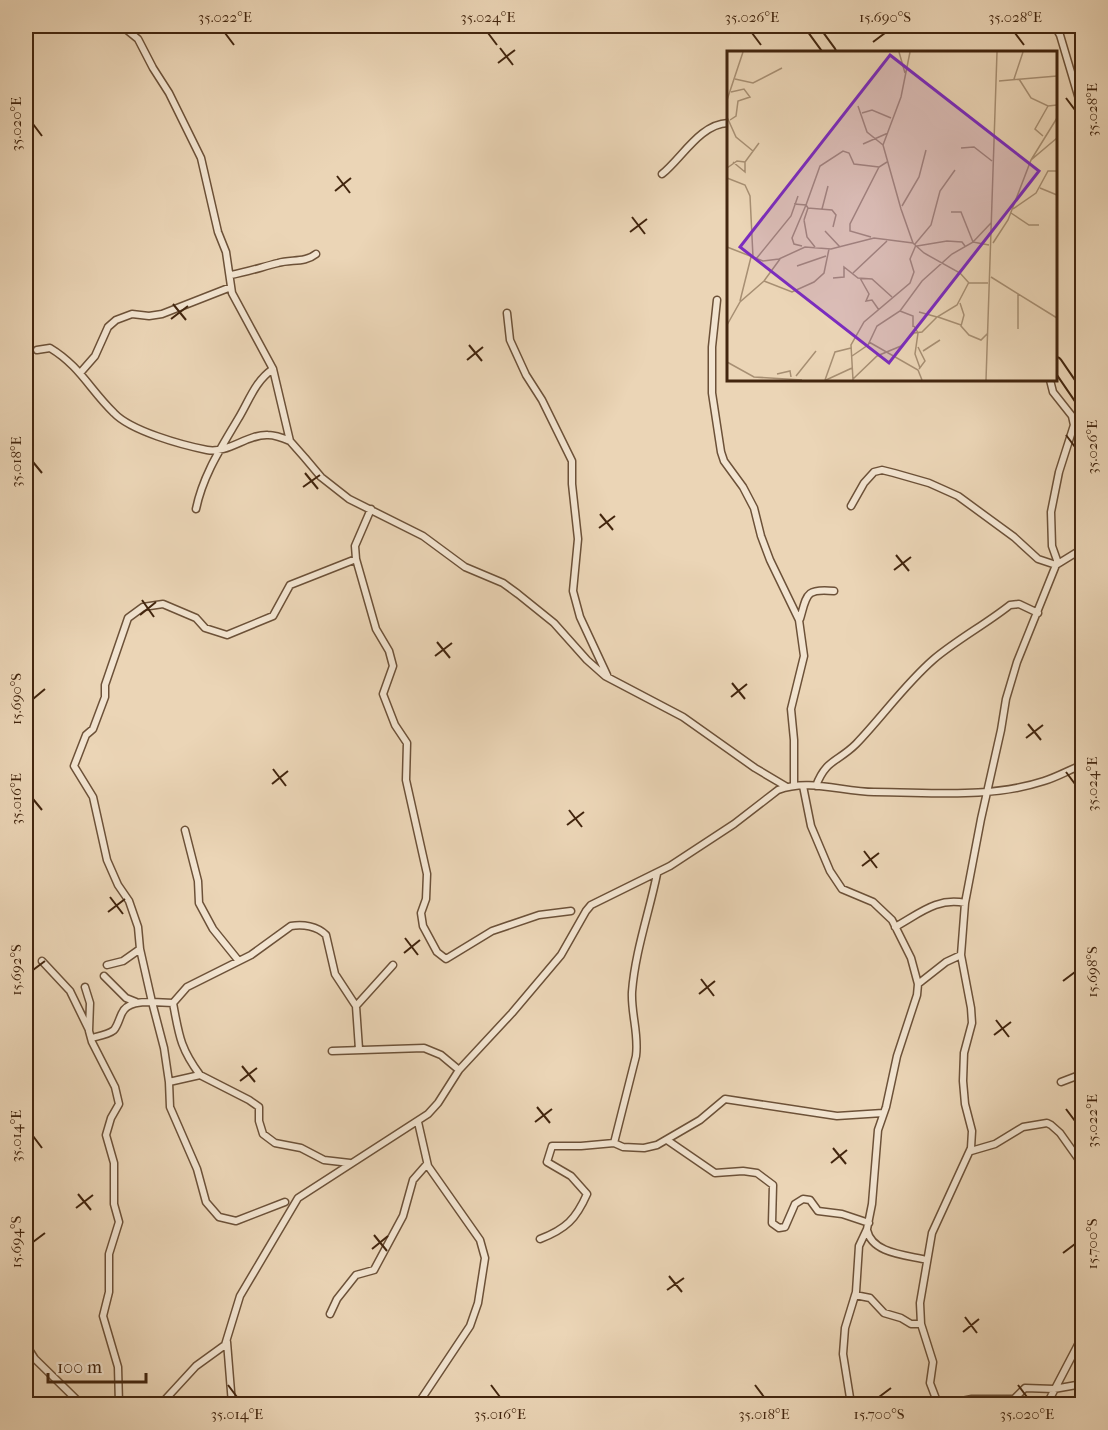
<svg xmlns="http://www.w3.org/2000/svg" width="1108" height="1430" font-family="'IM FELL French Canon',serif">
	<rect width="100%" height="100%" fill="#ebd5b6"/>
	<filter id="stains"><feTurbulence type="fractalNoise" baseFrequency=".00333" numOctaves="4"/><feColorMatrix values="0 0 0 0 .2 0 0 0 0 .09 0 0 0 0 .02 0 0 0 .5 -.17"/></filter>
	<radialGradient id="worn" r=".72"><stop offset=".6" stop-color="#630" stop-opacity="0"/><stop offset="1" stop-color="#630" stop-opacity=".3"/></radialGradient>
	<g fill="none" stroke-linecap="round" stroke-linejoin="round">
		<defs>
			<path id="minor" d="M122,26L138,39L153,68L169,93L201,158L218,232L226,252L232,293L273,369L290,441L305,458L321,477L349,499L423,536L465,567L503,583L518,594L554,623L587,660L605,676L683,717L755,768L787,787
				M1055,26L1060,35L1082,109
				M662,174C682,158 700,124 728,123
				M231,275C247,272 262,267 278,263C291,259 305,263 316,254
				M717,300L712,347V393L721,452L724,461L743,487L754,508L761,536L770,560L799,620L804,656L791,709L794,740V786
				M507,313L510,340L526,375L542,400L572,461V484L578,539L573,591L580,617L607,675
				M37,350L50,348C80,366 90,390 114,413C131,431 182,445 207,450C228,454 247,434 268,435C276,435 283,438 290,441
				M81,372L95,356L108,327L116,320L132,314L149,316L162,314L231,287
				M1050,380L1053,392L1072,416L1074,425L1059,472L1051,512L1052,546L1058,563
				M851,506L864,483L874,472L882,470L894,473L929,483L958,496L1014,537L1038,559L1056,565
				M196,509C203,475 221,448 238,419C249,401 255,381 273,369
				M371,509L355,546L356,559L376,629L389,651L393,666L383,694L395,725L407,743L406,780L427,874L426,899L421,913L423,926L437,952L446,959L492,931L539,915L571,911
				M800,619C807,595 805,588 834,591
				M803,786L811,826L830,871L842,889L873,902L892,920L911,958L918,984L917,995L897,1056L886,1107L878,1130L872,1204L867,1229L859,1246L856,1292L845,1328L843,1354L851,1404
				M816,786C826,759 838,762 856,744C883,716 905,684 934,659C958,639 986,624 1010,605L1019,604L1038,613
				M185,830L198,881L199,903L213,929L238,960
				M895,927C919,914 937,897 965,903
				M42,961L70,991L89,1030
				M107,965L123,961L140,949
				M104,976L126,998L136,1002
				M918,984L946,962L961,955
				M85,987L90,1003L89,1031L92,1042L115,1087L119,1104L111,1118L106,1135L114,1163V1204L119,1222L109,1254V1292L103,1316L118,1367L119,1404
				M173,1003L152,1002L140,949L138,927L129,901L118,885L107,860L93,797L74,766L86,735L93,729L105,697V685L128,618L143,607L163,604L196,618L205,628L227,635L273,616L290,585L356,559
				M91,1038C99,1036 108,1035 114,1030C118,1025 119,1019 122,1013C127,1002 142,1002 152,1002L164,1048L169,1082L170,1107L197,1169L206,1202L219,1217L236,1221L285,1202
				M359,1049L356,1006L393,965
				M332,1051L424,1048L441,1055L459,1070
				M200,1075C180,1048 179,1035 173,1003L187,987L251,955L291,926C303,924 317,926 326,935L335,974L356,1006
				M169,1082L200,1075L249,1100L259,1107V1121L263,1134L275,1143L301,1148L324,1160L350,1163
				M1061,1082L1082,1074
				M667,1140L715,1173L743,1171L757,1173L773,1185L772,1223L779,1228L785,1227L795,1204L803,1199L810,1200L818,1211L842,1214L869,1223
				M614,1143L636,1056C639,1034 631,1014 632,992C635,952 649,913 657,874
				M971,1151L995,1144L1023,1127L1047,1123L1051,1125L1060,1133L1082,1164
				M867,1230C872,1254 907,1255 927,1260
				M540,1239C566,1229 576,1219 587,1194L571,1176L547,1162L552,1146H581L614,1143L623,1147L644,1148L657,1145L700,1120L725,1099L837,1116L883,1113
				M855,1295L870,1298L884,1313L901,1318L911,1324H921
				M330,1314L337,1299L356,1275L374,1270L403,1216L413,1180L427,1164
				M227,1342L232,1404
				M26,1345L35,1359L81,1404
				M161,1404L196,1366L225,1345L240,1296L298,1198L428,1114L438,1103L459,1070L512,1013L561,955L586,911L591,905L670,866L734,824L778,790C808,778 843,792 874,792C931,792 989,799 1044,781C1057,777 1069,770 1082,765
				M418,1404L470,1326L478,1303L485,1258L480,1240L428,1166L418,1122
				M938,1404L930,1383L933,1362L921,1324L920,1303L932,1233L971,1148L972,1131L965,1104L963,1081L964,1053L972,1023L971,1008L961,955L965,903L981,819L1001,730L1006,699L1017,662L1056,565L1082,549
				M947,1404L972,1399H1014L1025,1388L1054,1389L1082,1384
				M1047,1404L1082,1337"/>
			<path id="trunk" d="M811,26L830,52
				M1056,363L1082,401"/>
		</defs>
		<use href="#minor" stroke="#6c5138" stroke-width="9"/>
		<use href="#trunk" stroke="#42250e" stroke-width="14"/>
		<use href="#minor" stroke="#f2e4d0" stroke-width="6"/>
		<use href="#trunk" stroke="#ebd5b6" stroke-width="10"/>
	</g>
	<path fill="none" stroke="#42250e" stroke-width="2" d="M225,33L234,45M488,33L497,45M752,33L761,45M1015,33L1024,45M873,42L885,33M500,48L513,65M498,63L515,50M1066,98L1075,110M33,124L42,136M337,176L350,193M335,191L351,178M632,217L645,234M630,232L647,219M173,304L186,320M171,319L188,306M469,345L482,361M467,360L483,347M1066,435L1075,447M33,462L42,473M305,473L318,489M303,487L320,475M600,514L613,530M599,528L615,516M896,555L909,571M894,570L911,557M142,600L154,617M140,615L156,602M437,642L450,658M435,656L452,643M732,683L745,699M731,697L747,684M33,699L45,689M1028,724L1041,740M1026,738L1043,725M273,769L286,786M1066,772L1075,784M272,784L288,771M33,799L42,810M569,810L582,827M567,825L584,812M864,851L877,868M862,866L879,853M110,897L123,914M108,912L125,899M405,938L418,955M404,953L420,940M33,970L45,961M701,979L714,996M1063,981L1075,972M699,994L715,981M996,1020L1009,1037M994,1035L1011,1022M242,1066L255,1082M240,1081L257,1068M537,1107L550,1123M1066,1109L1075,1121M535,1122L552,1109M33,1136L42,1148M833,1148L846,1164M831,1163L847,1150M78,1194L91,1210M76,1208L93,1195M374,1235L387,1251M33,1242L45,1233M372,1249L388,1236M1063,1253L1075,1244M669,1276L682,1292M667,1290L684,1278M965,1317L977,1333M963,1332L979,1319M228,1385L237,1397M491,1385L500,1397M755,1385L764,1397M1018,1385L1027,1397M879,1397L891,1388"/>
	<g transform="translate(727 51)">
		<rect width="330" height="330" fill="#ebd5b6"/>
		<path fill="none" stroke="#a78f73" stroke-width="1.5" d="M172,1L178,22M183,1L174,46L156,94L174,158L186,192L197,202L233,222L242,232H261M8,28L26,32L55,17M287,28L296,1M292,28L304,47L321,55L330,54M272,30L330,25M0,49L16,1M131,55L140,81L156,94M135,62L145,59L164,67M0,66L9,86L26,100M3,69L9,65L11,50L23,46L17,38L4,41M316,85L308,78L321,55M136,93L161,82M234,97L247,96L265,110M304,109L330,67M6,111L18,121V111L32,92M0,117L10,110L18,111M0,127L18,134L23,145L26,206M313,137L330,144M67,153L79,154L65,187L67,193L75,195M175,155L192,126L199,99M81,157L79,154L93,115L116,100L122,102L127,113L152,116M95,158L101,135M286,158L309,142L321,120H330M224,161H234L246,191M284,162L302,174H312M77,169L81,157L105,159L109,164L106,176M77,169L80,186L88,196M98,180L113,196M144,186L123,180V173L152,116L160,111M246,191L264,172M266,192L281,169L304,109L330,87M188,193L204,174L213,140L228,119M190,195L220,190L235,191L238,195M0,196L36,210L52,208L78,196L104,198L147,187L186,192M29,208L64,165L71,145M70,215L99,205M126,222L160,190M264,226L330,267M106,227L117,226V216L131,227L145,228L165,246M133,227L142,243L139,250L145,249L152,259M37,230L65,241L87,231L97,222L102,198M291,243V278M13,250L24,206M233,252L237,264L234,275L242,284L254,289L261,282M173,260L186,265V276M192,261L210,266M211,266L234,274M0,274L13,251L37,230L53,208M187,275L191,282L188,303L193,317M142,291L191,319L195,329M191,296L198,310L192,318M196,300L213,289M125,305L141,294L150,275L173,260L195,230L225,203L246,191L262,194M0,311L27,326L75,329M50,323L63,320L64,326M69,325L89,300M126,328L150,305L174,295L187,282L195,281L210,266L230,254L242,231M98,329L108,301L124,297M99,329L125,317M126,329L124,294L137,271L183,232L187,221L183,208L189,194M259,329L270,1"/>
		<path fill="#7b2cbf" fill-opacity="0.15" stroke="#7b2cbf" stroke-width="3" d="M163,4L312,120L162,312L13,196Z"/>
		<rect width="330" height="330" fill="none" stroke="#42250e" stroke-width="3"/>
	</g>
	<rect width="1108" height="1430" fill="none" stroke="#ebd5b6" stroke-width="66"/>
	<path d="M48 1373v9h98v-9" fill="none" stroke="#42250e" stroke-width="3"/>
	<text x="57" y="1373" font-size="18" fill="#42250e" stroke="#f2e4d0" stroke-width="4.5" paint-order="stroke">100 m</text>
	<rect x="33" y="33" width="1042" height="1364" fill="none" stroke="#42250e" stroke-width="2"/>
	<g font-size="15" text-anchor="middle" fill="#42250e">
		<text x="225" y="22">35.022°E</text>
		<text x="488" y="22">35.024°E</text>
		<text x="752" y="22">35.026°E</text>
		<text x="885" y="22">15.690°S</text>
		<text x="1015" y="22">35.028°E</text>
		<text transform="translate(1092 110) rotate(-90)" y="5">35.028°E</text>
		<text transform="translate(16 124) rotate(-90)" y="5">35.020°E</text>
		<text transform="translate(1092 447) rotate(-90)" y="5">35.026°E</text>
		<text transform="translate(16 462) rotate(-90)" y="5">35.018°E</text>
		<text transform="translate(16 699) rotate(-90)" y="5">15.690°S</text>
		<text transform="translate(1092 784) rotate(-90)" y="5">35.024°E</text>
		<text transform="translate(16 799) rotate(-90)" y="5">35.016°E</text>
		<text transform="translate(16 970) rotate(-90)" y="5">15.692°S</text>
		<text transform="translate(1092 972) rotate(-90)" y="5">15.698°S</text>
		<text transform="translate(1092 1121) rotate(-90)" y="5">35.022°E</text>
		<text transform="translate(16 1136) rotate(-90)" y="5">35.014°E</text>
		<text transform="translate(16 1242) rotate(-90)" y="5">15.694°S</text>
		<text transform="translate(1092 1244) rotate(-90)" y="5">15.700°S</text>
		<text x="237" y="1419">35.014°E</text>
		<text x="500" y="1419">35.016°E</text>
		<text x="764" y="1419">35.018°E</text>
		<text x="879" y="1419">15.700°S</text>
		<text x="1027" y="1419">35.020°E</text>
	</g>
	<rect width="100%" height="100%" filter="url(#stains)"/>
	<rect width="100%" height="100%" fill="url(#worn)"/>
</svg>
